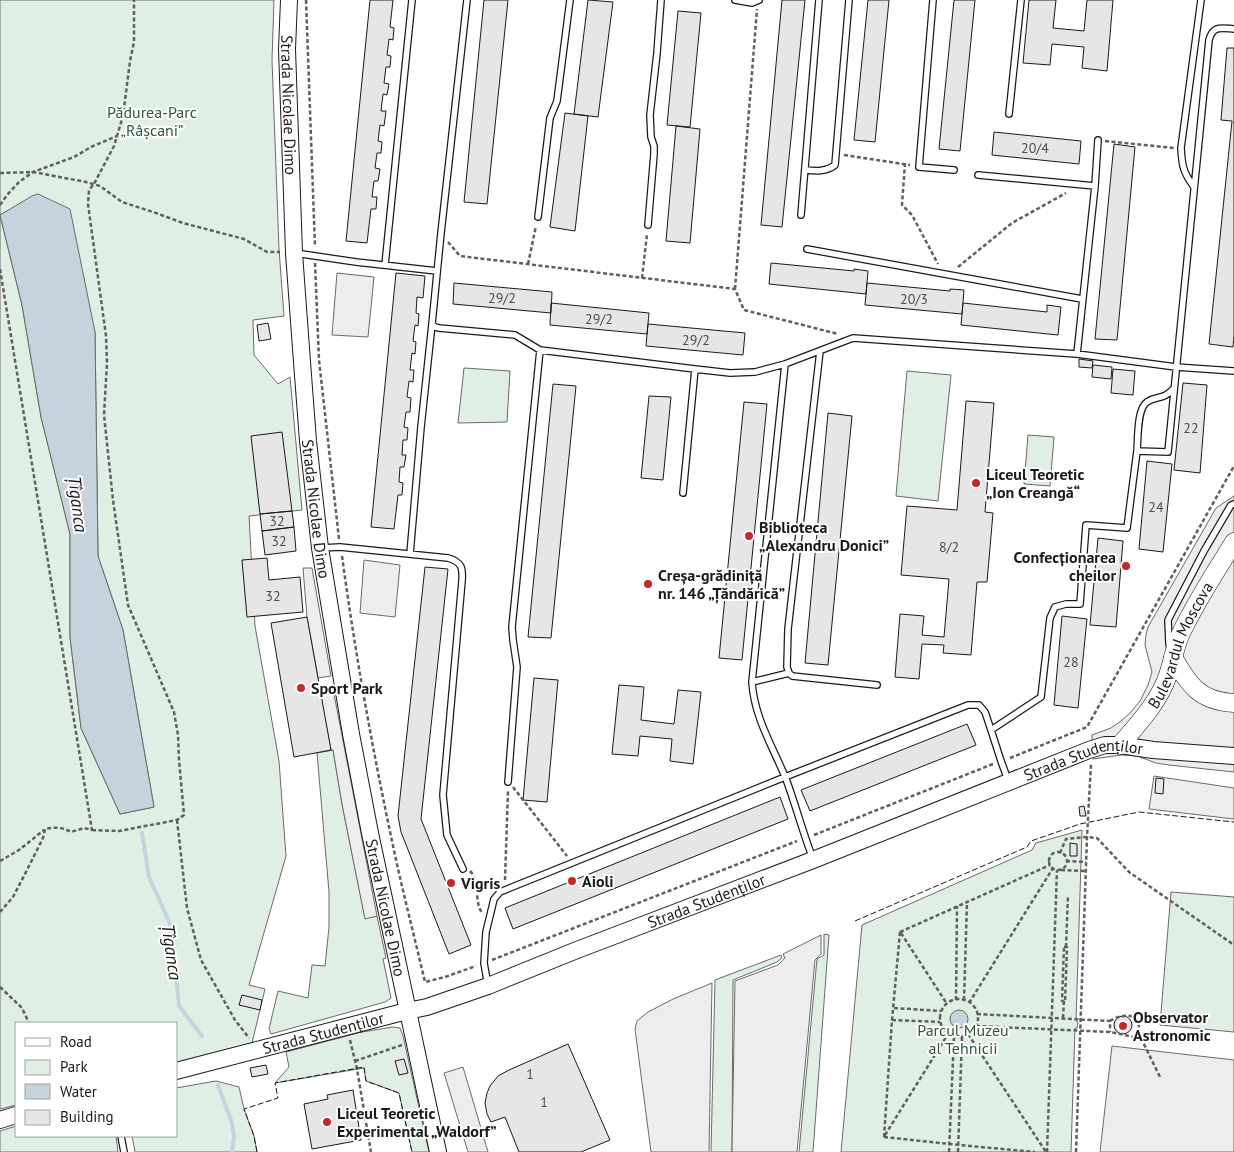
<svg xmlns="http://www.w3.org/2000/svg" width="1234" height="1152" font-family="'PT Sans',sans-serif">
	<rect width="100%" height="100%" fill="#fff"/>
	<path fill="#e0efe3" stroke="#6a6a6a" d="M0,0H274L272,60L279,249L284,316L253,320L254,355L278,384L290,377L302,510L249,516L255,626L279,761L286,856L249,985L265,989L252,1043L176,1063V1023H16V1105L0,1109V215L22,305L41,417L70,534V637L81,728L120,814L154,807L123,630L98,556L95,332L38,194L0,215Z
		M464,368L510,371L507,422L458,423Z
		M907,371L951,375L938,501L896,496Z
		M1028,435L1054,437L1050,486L1024,484Z
		M333,750L342,804L365,918L377,916L386,958L383,959L391,998L385,1002L271,1034L269,1029L278,991L308,998L312,965L325,966L329,927V892L317,753Z
		M1082,830L1076,1021L1078,1022L1077,1028H1075L1071,1152H841L862,925L1032,850L1036,843Z
		M1171,892L1234,897V1032L1160,1025Z
		M824,934L829,935L813,1152H799L817,959L824,955Z
		M781,955L782,958L777,962L733,980L732,1152H711L715,980Z
		M393,1027L400,1028L403,1036L429,1152H412L399,1093L366,1081L364,1068L275,1083L289,1067L286,1052L362,1032Z
		M216,1081L239,1087L244,1109L254,1136L257,1152H135L132,1136H176V1088Z
		M16,1126V1136H116L118,1152H0V1131Z"/>
	<path fill="#ededed" stroke="#6a6a6a" d="M337,273L374,277L368,337L332,335Z
		M1234,496V772L1169,765L1156,763L1137,756L1122,755L1093,759L1092,735L1111,728L1121,721L1130,713L1140,701L1148,685L1152,672L1145,645L1146,634L1148,627L1216,508Z
		M364,560L400,565L395,617L360,613Z
		M303,568H312L331,676L318,678L307,617Z
		M333,689L377,916L365,919L342,804L333,750H331L320,692Z
		M1154,776L1234,788V819L1149,809Z
		M821,935V954L815,960L797,1152H732L735,981L778,965L785,958L783,954Z
		M712,983L709,1152H651L635,1029L637,1021L648,1012L673,999Z
		M1112,1046L1234,1060V1152H1100Z
		M463,1067L488,1152H468L444,1073Z"/>
	<path fill="#c6d2dc" stroke="#6a6a6a" d="M38,194L70,209L95,332L98,556L123,630L154,807L120,814L81,728L70,637V534L41,417L22,305L0,215L32,196Z
		M950 1019a9 9 0 1 1 18 0a9 9 0 1 1-18 0Z"/>
	<g fill="none" stroke-linecap="round" stroke-linejoin="round">
		<path stroke="#c6d2dc" stroke-width="4" d="M142,833L149,877L171,926L179,1006L202,1036
			M218,1085L232,1123L234,1137L232,1152"/>
	</g>
	<path fill="#e6e6e6" stroke="#1a1a1a" d="M370,0H393L390,27L394,28L393,40L389,39L387,55L391,56L390,67H386L384,83L389,84L387,95L383,94L381,111H386L384,126L380,125L378,141L382,142L381,153H377L375,168L380,169L378,181H374L372,197H377L376,209H371L367,243L346,241Z
		M484,0H508L487,204L464,202Z
		M588,0L613,2L598,117L574,114Z
		M782,0H805L782,227L761,225Z
		M868,0H889L875,142L854,140Z
		M954,0H975L960,151L939,149Z
		M1029,0H1056L1053,28L1084,31L1087,0H1113L1107,71L1082,68L1084,47L1052,44L1050,65L1023,63Z
		M678,11L701,13L690,127L667,125Z
		M1227,48H1234V336L1233,347L1209,344L1232,121L1221,120Z
		M565,113L588,116L575,231L550,227Z
		M676,126L700,129L690,243L666,241Z
		M994,132L1081,141L1079,164L992,155Z
		M1114,144L1135,147L1117,340L1095,339Z
		M771,263L854,271V269L868,271L866,294L769,284Z
		M396,273L425,276L423,298L417,297L416,313L419,314L418,326L415,325L413,341L416,342L415,354L412,353L410,370H414L413,382L409,381L407,397L411,398L410,412H406L404,427L408,428L407,440H403L402,455H406L404,467H400L399,482L403,483L402,495H398L394,529L371,527Z
		M454,283L552,292L551,313L453,304Z
		M867,283L950,291V289L964,290L962,314L865,305Z
		M551,303L649,313L647,334L550,325Z
		M963,303L1047,312V305L1061,307L1058,335L961,325Z
		M268,323L271,339L259,341L257,325Z
		M648,324L745,333L743,355L646,346Z
		M1079,359L1093,361L1092,368L1079,367Z
		M1093,365L1112,367L1111,379L1092,377Z
		M1113,369L1135,371L1133,395L1111,393Z
		M1183,383L1207,385L1200,473L1174,470Z
		M553,384L576,386L551,638L528,637Z
		M649,396L671,397L663,480L641,478Z
		M966,401L994,403L985,512L993,513L987,582H977L971,655L943,653L944,645L922,644L919,679L895,677L900,614L924,616L922,635L944,637L949,579L901,575L907,506L957,510Z
		M744,402L767,404L742,660L719,658Z
		M828,413L852,416L828,665L805,663Z
		M282,432L292,511L260,514L251,436Z
		M1147,461L1172,464L1163,552L1139,549Z
		M292,511L294,527L262,531L260,514Z
		M294,527L296,551L265,555L262,531Z
		M1098,538L1123,541L1116,627L1090,625Z
		M267,558L269,580L300,577L303,612L247,617L242,560Z
		M425,567L448,569L421,819L471,945L449,954L401,832L398,816Z
		M1062,616L1087,619L1078,708L1054,705Z
		M307,617L331,750L294,757L271,623Z
		M534,678L558,680L547,802L523,800Z
		M619,685L644,687L641,720L674,724L678,690L701,692L693,764L670,761L672,739L640,736L638,756L612,754Z
		M967,724L976,745L810,811L801,790Z
		M1156,778L1164,779L1163,794L1155,793Z
		M780,797L788,819L513,929L505,908Z
		M1084,806L1086,816H1080L1079,807Z
		M1070,843L1077,844V856H1070Z
		M242,995L262,1000L260,1010L239,1005Z
		M1114 1025a9 9 0 1 1 18 0a9 9 0 1 1-18 0Z
		M568,1044L610,1140L581,1152H519L505,1117L491,1122L487,1114L485,1103L487,1093L490,1086L498,1076L509,1070Z
		M404,1059L408,1073L399,1075L395,1061Z
		M266,1065L268,1074L252,1077L250,1068Z
		M353,1090L361,1140L312,1149L304,1104L328,1099L327,1095Z"/>
	<g fill="none" stroke-linecap="round" stroke-linejoin="round">
		<defs>
			<path id="lane" d="M467,0L441,233L432,324L435,327L439,328L515,335L540,350L695,369
				M735,0L752,3L759,0
				M933,0L919,167L954,170
				M1009,114L1021,0
				M805,170C816,171 826,172 835,165L849,0
				M978,175L1095,186
				M1194,187C1183,172 1182,166 1181,148L1201,0
				M801,215L819,0
				M538,217L550,118L557,101L570,0
				M648,225L654,154V146L651,137L650,115L657,53L661,0
				M807,249L1082,299
				M295,253L356,262L437,271
				M385,265L412,0
				M820,351L788,629L787,667L789,673L792,676L877,685
				M1077,354L1095,186L1098,140
				M1137,451C1138,439 1137,408 1147,402C1157,395 1163,401 1174,388
				M683,493L695,369L730,373L755,372L785,364L853,338L1077,354L1176,367L1234,371
				M322,548L340,547L448,558C462,562 463,568 462,581L443,795L447,835L463,869
				M410,554L421,427L432,324
				M1170,649L1169,643L1168,620L1204,551L1231,505L1234,504
				M789,673L752,682C754,717 773,747 786,779C796,806 803,833 813,859
				M752,682L785,364
				M1008,780L1001,761L991,730L1041,697L1050,618L1055,607L1066,604H1080L1086,525L1127,528L1137,451L1168,452L1209,40C1213,25 1221,28 1234,29
				M508,782L517,667L513,640L512,627L540,350
				M488,986L484,963L486,932L494,899L500,892L785,777L968,705H979L985,712L991,730
				M121,1136L124,1152"/>
			<g id="secondary">
				<path id="s1" d="M289,0L287,49L294,253L302,362L308,441L320,548L351,734L370,833L438,1152"/>
				<path id="s2" d="M176,1071L407,1011L427,1007L488,986L577,950L813,860L1089,750L1105,745H1120L1153,750L1234,756"/>
				<path d="M0,1120L16,1115"/>
			</g>
			<g id="primary">
				<path d="M1173,657C1189,685 1199,701 1234,703"/>
				<path id="s3" d="M1120,745C1138,724 1159,702 1168,675C1173,661 1175,645 1182,631C1197,600 1216,571 1234,542"/>
			</g>
		</defs>
		<use href="#lane" stroke="#1a1a1a" stroke-width="8"/>
		<use href="#secondary" stroke="#1a1a1a" stroke-width="18"/>
		<use href="#primary" stroke="#1a1a1a" stroke-width="19"/>
		<path stroke="#5f5f5f" stroke-width="2.5" stroke-dasharray="4 2.5" stroke-linecap="butt" d="M306,0L315,247
			M1105,141L1174,148
			M844,155L910,165
			M905,163L902,205L912,215L938,264
			M0,173L33,172L86,182L100,186L122,202L153,212L183,223L244,239L267,252H280
			M0,205L7,195L19,182L33,172L74,157L91,147L117,136
			M448,242L460,256L735,289L744,310L838,334
			M315,263L319,360L339,539
			M528,264L536,226
			M958,267L1012,223L1066,193
			M0,269L92,830L84,828L71,832C62,827 55,827 45,829L43,838L26,872L13,897L0,912
			M642,278L647,234
			M735,289L757,9
			M342,556C355,652 372,747 392,841C402,889 414,935 425,982L445,977L476,966
			M1010,758L1087,727L1234,466
			M513,787L567,856
			M177,820L187,908L201,960L235,1020L249,1038
			M92,830L119,831L177,820L184,815L179,760L178,735L174,712L128,605L113,500L104,415L107,363L106,336L88,204L89,190L94,184L114,146L123,116L130,61L134,42V0
			M814,835L993,764
			M1049 861a9 9 0 1 1 18 0a9 9 0 1 1-18 0Z
			M1060,853L1066,839L1087,837L1097,838L1129,872L1234,945
			M0,861L19,850L44,830
			M1066,861L1086,862
			M1061,870L1086,871
			M470,871C481,882 473,902 483,914
			M505,880L508,791
			M900,932L1050,865
			M901,933L947,1004
			M1064,947H1067L1065,1002L1062,1001Z
			M1066,947L1068,895
			M492,960L797,841
			M0,987L22,1008L29,1023
			M940 1018a19 19 0 1 1 38 0a19 19 0 1 1-38 0Z
			M956,1000L957,906
			M964,1000L967,902
			M969,1003L1053,868
			M894,1008L941,1011
			M977,1014L1110,1021V1032
			M1063,1018L1064,1001
			M892,1020L940,1022
			M1110,1021C1115,1017 1129,1013 1135,1018C1137,1020 1139,1026 1140,1030L1139,1034
			M976,1026L1110,1032L1134,1037L1139,1034L1161,1079
			M968,1034L1046,1152
			M350,1040L357,1069L371,1152
			M355,1061L402,1045
			M885,1135L948,1034
			M884,1137L892,1020L900,932
			M884,1137L959,1145L1035,1152
			M949,1152L954,1036
			M958,1152L962,1037
			M1047,1152L1057,870
			M1076,1152L1087,837L1091,764"/>
		<use href="#lane" stroke="#fff" stroke-width="5.5"/>
		<use href="#secondary" stroke="#fff" stroke-width="16"/>
		<use href="#primary" stroke="#fff" stroke-width="18"/>
		<path stroke="#1a1a1a" stroke-width="1" stroke-dasharray="6 2.5" stroke-linecap="butt" d="M855,921L1027,847L1031,841L1080,824L1139,812L1234,822
			M257,1152L254,1136L244,1109L278,1098L275,1083L364,1067L366,1081L399,1093L412,1152"/>
	</g>
	<g fill="#c62828" stroke="#fff" stroke-width="2">
		<circle cx="976" cy="483" r="5"/>
		<circle cx="749" cy="536" r="5"/>
		<circle cx="1126" cy="566" r="5"/>
		<circle cx="648" cy="584" r="5"/>
		<circle cx="301" cy="688" r="5"/>
		<circle cx="572" cy="881" r="5"/>
		<circle cx="451" cy="883" r="5"/>
		<circle cx="1123" cy="1026" r="5"/>
		<circle cx="327" cy="1122" r="5"/>
	</g>
	<g text-anchor="middle" dominant-baseline="central" stroke-width="4" stroke-linejoin="round" paint-order="stroke">
		<g font-size="14" fill="#4d4d4d">
			<text x="1035" y="148">20/4</text>
			<text x="502" y="298">29/2</text>
			<text x="914" y="299">20/3</text>
			<text x="599" y="319">29/2</text>
			<text x="696" y="340">29/2</text>
			<text x="1191" y="428">22</text>
			<text x="1156" y="507">24</text>
			<text x="277" y="521">32</text>
			<text x="279" y="541">32</text>
			<text x="949" y="547">8/2</text>
			<text x="273" y="596">32</text>
			<text x="1071" y="662">28</text>
			<text x="530" y="1074">1</text>
			<text x="544" y="1102">1</text>
		</g>
		<g font-size="16" fill="#1a1a1a" stroke="#fff">
			<text stroke="none"><textPath href="#s1" startOffset="105">Strada Nicolae Dimo</textPath></text>
			<text stroke="none"><textPath href="#s1" startOffset="510">Strada Nicolae Dimo</textPath></text>
			<text stroke="none"><textPath href="#s3" startOffset="118">Bulevardul Moscova</textPath></text>
			<text stroke="none"><textPath href="#s2" startOffset="962">Strada Studenților</textPath></text>
			<text stroke="none"><textPath href="#s2" startOffset="558">Strada Studenților</textPath></text>
			<text stroke="none"><textPath href="#s1" startOffset="915">Strada Nicolae Dimo</textPath></text>
			<text stroke="none"><textPath href="#s2" startOffset="152">Strada Studenților</textPath></text>
		</g>
		<g font-size="16" fill="#2b5a34" stroke="#fff">
			<text x="152" y="112">Pădurea-Parc<tspan x="152" dy="18">„Râșcani”</tspan></text>
			<text x="963" y="1030">Parcul Muzeu<tspan x="963" dy="18">al Tehnicii</tspan></text>
		</g>
		<g font-size="16" font-weight="bold" fill="#1a1a1a" stroke="#fff" text-anchor="start">
			<text x="986" y="474">Liceul Teoretic<tspan x="986" dy="18">„Ion Creangă“</tspan></text>
			<text x="759" y="527">Biblioteca<tspan x="759" dy="18">„Alexandru Donici”</tspan></text>
			<text x="1116" y="557" text-anchor="end">Confecționarea<tspan x="1116" dy="18">cheilor</tspan></text>
			<text x="658" y="575">Creșa-grădiniță<tspan x="658" dy="18">nr. 146 „Țăndărică”</tspan></text>
			<text x="311" y="688">Sport Park</text>
			<text x="582" y="881">Aioli</text>
			<text x="461" y="883">Vigris</text>
			<text x="1133" y="1017">Observator<tspan x="1133" dy="18">Astronomic</tspan></text>
			<text x="337" y="1113">Liceul Teoretic<tspan x="337" dy="18">Experimental „Waldorf”</tspan></text>
		</g>
		<g font-size="18" font-style="italic" fill="#1a1a1a" stroke="#fff">
			<text transform="translate(78 504) rotate(83)">Țîganca</text>
			<text transform="translate(172 952) rotate(82)">Țîganca</text>
		</g>
	</g>
	<rect x="15" y="1022" width="162" height="115" fill="#ffffff" stroke="#a3a3a3"/>
	<rect x="25" y="1038" width="25" height="8" fill="#ffffff" stroke="#a3a3a3"/>
	<text x="60" y="1047" font-size="15" fill="#1a1a1a">Road</text>
	<rect x="25" y="1060" width="25" height="15" fill="#e0efe3" stroke="#a3a3a3"/>
	<text x="60" y="1072" font-size="15" fill="#1a1a1a">Park</text>
	<rect x="25" y="1084" width="25" height="15" fill="#c6d2dc" stroke="#a3a3a3"/>
	<text x="60" y="1097" font-size="15" fill="#1a1a1a">Water</text>
	<rect x="25" y="1110" width="25" height="15" fill="#e6e6e6" stroke="#a3a3a3"/>
	<text x="60" y="1122" font-size="15" fill="#1a1a1a">Building</text>
</svg>
